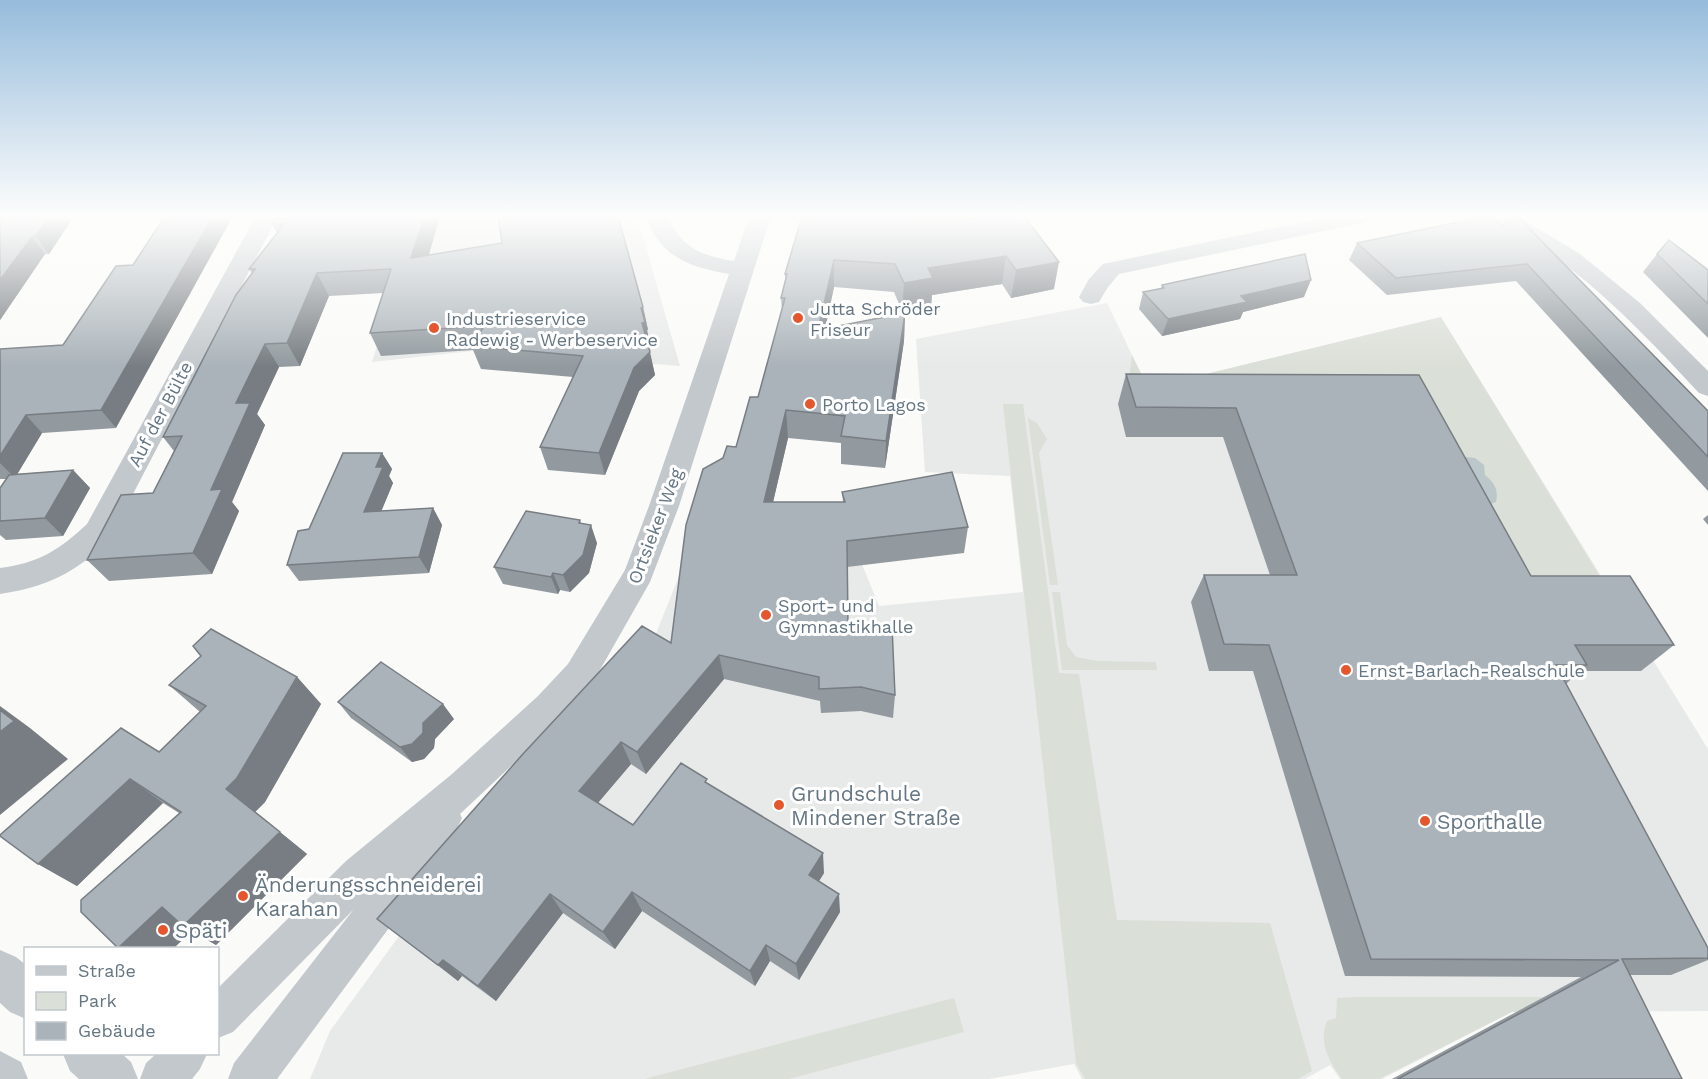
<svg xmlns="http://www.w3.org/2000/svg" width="1708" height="1079" font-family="'Work Sans',sans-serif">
	<rect width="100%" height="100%" fill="#fafaf8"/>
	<path fill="#e8e9e9" d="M418,216H637L680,366L482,350L372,362Z
		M1107,303L1148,388L1441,317L1708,749V1011L1512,1012L1382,1079H1340L1330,1065L1305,1079H1082L1074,1064L989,1079H310L330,1031L399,936L649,651L687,556L859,557L879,606L1023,592L1010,476L925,472L916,339Z"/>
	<path fill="#dadfd7" d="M1441,317L1610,593L1531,592L1401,403H1126L1132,355L1148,388Z
		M1003,404H1023L1059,673L1079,674L1117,920L1270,923L1312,1071L1298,1079H1085L1076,1063Z
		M1028,418L1037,423L1047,439L1039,453L1058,585H1050Z
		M1052,592H1060L1067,645L1076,657L1097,661L1156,662L1157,670H1062Z
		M1358,997H1581L1613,1012H1512L1379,1079H1342C1329,1061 1318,1043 1327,1021L1336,1018L1337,998Z
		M954,998L964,1032L789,1079H644Z"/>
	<path fill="#bbc7cb" d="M1466,457L1475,458L1484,465L1485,475C1494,482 1499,490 1496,502L1488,505L1463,463Z"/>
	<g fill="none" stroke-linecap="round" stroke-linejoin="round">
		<path fill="#c3c8cc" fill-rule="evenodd" d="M256,216H278L109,540C75,573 47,587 0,594V568C39,563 59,550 87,524Z
			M646,216H668C680,247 702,256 734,261L749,216H771L679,506L650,582L592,684L562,718L460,814L462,818L456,831L406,905L277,1079H228L234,1063L354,909L233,1032L218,1038V988L346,861L452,774L538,696L568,664L625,570L649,506L729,274C689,267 660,257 646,216Z
			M1332,216H1373L1370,221L1362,223L1119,274L1108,287L1099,302L1091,304L1083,302L1079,297L1089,279L1103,264Z
			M1492,216H1518L1580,254L1640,303L1708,371V396L1699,393C1659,350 1619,307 1573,271C1549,252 1522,237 1495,221Z
			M156,1054H207L200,1069L192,1079H140L146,1063Z"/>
		<path fill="#c3c8cc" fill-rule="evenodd" d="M0,950L16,957L26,965V1019L10,1012L0,1003Z
			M0,1051L21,1062L28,1079H0Z
			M63,1054H122L131,1062L138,1079H79L70,1071Z"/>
	</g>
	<path fill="#929a9f" d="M0,216H74L49,254H45L0,320Z
		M277,216H440L429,255L643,307L648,330H647L650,345L648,346L655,375L639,391L605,475L548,470L540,447L573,377L481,369L473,350L381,356L370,333L383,293L329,296L300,366L279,367L257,414L265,425L232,502L239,511L212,574L109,581L87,560L153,493L174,451L163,437L252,273L249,269L277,233L272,224Z
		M949,216H1024L1054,289L1011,298L1002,284L932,295L931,306L902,311L894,292L834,287L825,329L905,313L904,341L885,468L841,464V443L788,438L773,502H843L842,492L968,527L964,553L847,567L848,626L895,695L893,718L861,711L821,713L820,701L724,679L646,774L631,764L598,803L633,825L709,785L824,873L819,881L840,912L799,980L770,961L755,986L642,911L615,949L563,913L496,1001L462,976L458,981L377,919L671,643L723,458L736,447L758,397L782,311L781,298L785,281V274L951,218Z
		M1488,216L1708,411V491L1516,281L1387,295L1349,260L1357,243Z
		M1657,254L1708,270V338L1643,272Z
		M1162,285L1304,297L1243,312L1240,319L1162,336L1139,309L1143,292L1161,288Z
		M63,345L116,428L42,433L17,474L73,470L90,488L63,536L6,540L0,535V488L6,479H0V349Z
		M1126,374L1419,375L1531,576L1674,645L1641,671H1580L1566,684L1708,948V960L1671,975H1630L1682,1079H1392L1581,977L1345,976L1253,671H1209L1191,602L1204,575H1270L1223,437H1126L1118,404Z
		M382,453L392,469L389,476L393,483L381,511L433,508L442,525L429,573L299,581L287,565Z
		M1708,515V525L1703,519Z
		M580,520L581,524L597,543L589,573L570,592L560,590L558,594L503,584L494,567Z
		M297,677L321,704L265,802L255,812L307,854L216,945L192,931L179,813L163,803L77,886L38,864L159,752L200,712L169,685Z
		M338,702L454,719L435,739L434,748L424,759L412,762L351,718Z"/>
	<path fill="#777d82" d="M49,216H74L49,254L36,236Z
		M213,216H233L116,428L101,410Z
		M425,216H440L421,280L411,258Z
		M32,237L45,254L0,320V280Z
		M1006,256L1002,284L932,295L931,306L902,311L904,283L928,268Z
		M834,260V287L819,358L818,330Z
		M1059,262L1054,289L1011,298L1016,270Z
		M317,273L329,296L300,366L287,343Z
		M1311,280L1304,297L1243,312L1240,319L1162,336L1168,319L1241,296Z
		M643,307L648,330H647L650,345L647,346L642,323L641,308Z
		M905,313L904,341L885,468L886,441Z
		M265,344L279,367L257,414L265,425L232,502L239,511L212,574L193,553L236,403Z
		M650,352L655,375L639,391L605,475L599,453L634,368Z
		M786,410L788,438L767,528L764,502Z
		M26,415L42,433L15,478L0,463V456Z
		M382,453L392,469L389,476L393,483L374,529L364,512L376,467Z
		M73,470L90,488L63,536L45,518Z
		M433,508L442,525L429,573L419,557Z
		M591,525L597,543L589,573L570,592L563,575Z
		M553,573L560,590L558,594L551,577Z
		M719,655L724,679L646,774L637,752Z
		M297,677L321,704L265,802L255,812L226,789Z
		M443,704L454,719L435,739L434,748L424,759L412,762L400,747Z
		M0,706L30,728L68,759L0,815Z
		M621,742L631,764L590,812L579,791Z
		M130,779L163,803L77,886L38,864Z
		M280,832L307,854L216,945L192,931L174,948H118L162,907Z
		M823,853L824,873L811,894L809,875Z
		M632,892L642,911L615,949L603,932Z
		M550,894L563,913L496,1001L478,986Z
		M839,894L840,912L799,980L796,964Z
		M766,945L770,961L755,986L750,971Z
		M443,960L462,976L458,981L438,965Z"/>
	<path fill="#aab3b9" stroke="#777d82" stroke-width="1.5" d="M0,216H49L36,236L32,237L0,280Z
		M165,216H213L101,410L26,415L0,456V349L63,345L116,266L133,265Z
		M277,216H425L411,258L502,243L498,216H618L643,307L641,308L645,322L642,323L650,352L634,368L599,453L540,447L583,356L472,346L484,326L370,333L391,269L317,273L287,343L265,344L236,403H250L211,490L222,489L193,553L87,560L121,495L153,493L182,436L163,437L236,295L255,269H249L284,224H272Z
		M802,216H901L975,219L972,216H1024L1059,262L1016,270L1006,256L928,268L933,278L904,283L895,264L834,260L818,330L905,313L886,441L841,436L845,416L786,410L764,502H845L842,492L952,472L968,527L847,541L848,626H892L895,695L861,687L819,689V677L719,655L637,752L621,742L579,791L633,825L681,763L707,779L705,782L823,853L809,875L839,894L796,964L766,945L750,971L632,892L603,932L550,894L478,986L443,960L438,965L377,919L522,755L642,626L671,643L686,525L703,469L723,458L727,446L736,447L750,397H758L785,298H781L787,274H785Z
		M1488,216H1490L1503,226L1514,216H1517L1708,411V457L1527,264L1396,278L1357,243Z
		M1669,240L1708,270V304L1657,254Z
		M1305,254L1311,280L1241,296L1247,302L1168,319L1143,292L1164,288L1162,285Z
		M1126,374L1419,375L1531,576H1630L1674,645H1575L1587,665H1556L1708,948V958L1622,959L1682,1079H1398L1619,960L1371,959L1269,645L1224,644L1204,575H1297L1236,408L1136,407Z
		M343,453H382L376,467H383L364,512L433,508L419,557L287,565L298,531L309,529Z
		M73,470L45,518L0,521V488L9,475Z
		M526,511L580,520L579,523L591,525L583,555L563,575L553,573L551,577L494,567Z
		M211,629L297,677L237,778L226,789L280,832L183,926L162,907L118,948L81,912V900L181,812L130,779L38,864L0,836V835L121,728L159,752L206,706L169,685L201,656L193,646Z
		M381,662L443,704L423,723V733L412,744L400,747L338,702Z
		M0,710L14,721L0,732Z"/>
	<linearGradient id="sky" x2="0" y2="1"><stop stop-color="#96bcdc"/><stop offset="0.59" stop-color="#fdfdfc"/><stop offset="1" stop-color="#fdfdfc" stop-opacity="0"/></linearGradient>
	<rect width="1708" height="367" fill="url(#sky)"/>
	<g fill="#e4572e" stroke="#fff" stroke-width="2">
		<circle cx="798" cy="318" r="6"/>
		<circle cx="434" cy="328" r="6"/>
		<circle cx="810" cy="404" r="6"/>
		<circle cx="766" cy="615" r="6"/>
		<circle cx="1346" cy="670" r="6"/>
		<circle cx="779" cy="805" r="6"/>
		<circle cx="1425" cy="821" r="6"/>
		<circle cx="243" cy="896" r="6"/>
		<circle cx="163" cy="930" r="6"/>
	</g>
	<g text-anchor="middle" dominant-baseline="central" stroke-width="6" stroke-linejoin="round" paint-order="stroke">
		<g font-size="18" fill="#657683" stroke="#fff" text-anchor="start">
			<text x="810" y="308">Jutta Schröder<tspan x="810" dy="21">Friseur</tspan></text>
			<text x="446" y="318">Industrieservice<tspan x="446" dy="21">Radewig - Werbeservice</tspan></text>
			<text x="822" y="404">Porto Lagos</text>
			<text x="778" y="605">Sport- und<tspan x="778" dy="21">Gymnastikhalle</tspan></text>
			<text x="1358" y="670">Ernst-Barlach-Realschule</text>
		</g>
		<g font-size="18" fill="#657683" stroke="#fff">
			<text transform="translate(160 414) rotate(-62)">Auf der Bülte</text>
			<text transform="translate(655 526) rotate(-69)">Ortsieker Weg</text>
		</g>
		<g font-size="21" fill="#657683" stroke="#fff" text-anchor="start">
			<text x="791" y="793">Grundschule<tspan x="791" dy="24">Mindener Straße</tspan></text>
			<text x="1437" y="821">Sporthalle</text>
			<text x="255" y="884">Änderungsschneiderei<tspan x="255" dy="24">Karahan</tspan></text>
			<text x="175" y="930">Späti</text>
		</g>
	</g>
	<rect x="24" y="947" width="195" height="108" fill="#ffffff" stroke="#c1c8cd" stroke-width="1.5"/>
	<rect x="36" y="966" width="30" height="9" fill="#c3c8cc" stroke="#c1c8cd" stroke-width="1.5"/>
	<text x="78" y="977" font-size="18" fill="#657683">Straße</text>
	<rect x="36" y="992" width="30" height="18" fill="#dadfd7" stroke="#c1c8cd" stroke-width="1.5"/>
	<text x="78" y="1007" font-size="18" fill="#657683">Park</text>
	<rect x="36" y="1022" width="30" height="18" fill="#aab3b9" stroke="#c1c8cd" stroke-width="1.5"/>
	<text x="78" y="1037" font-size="18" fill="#657683">Gebäude</text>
</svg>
